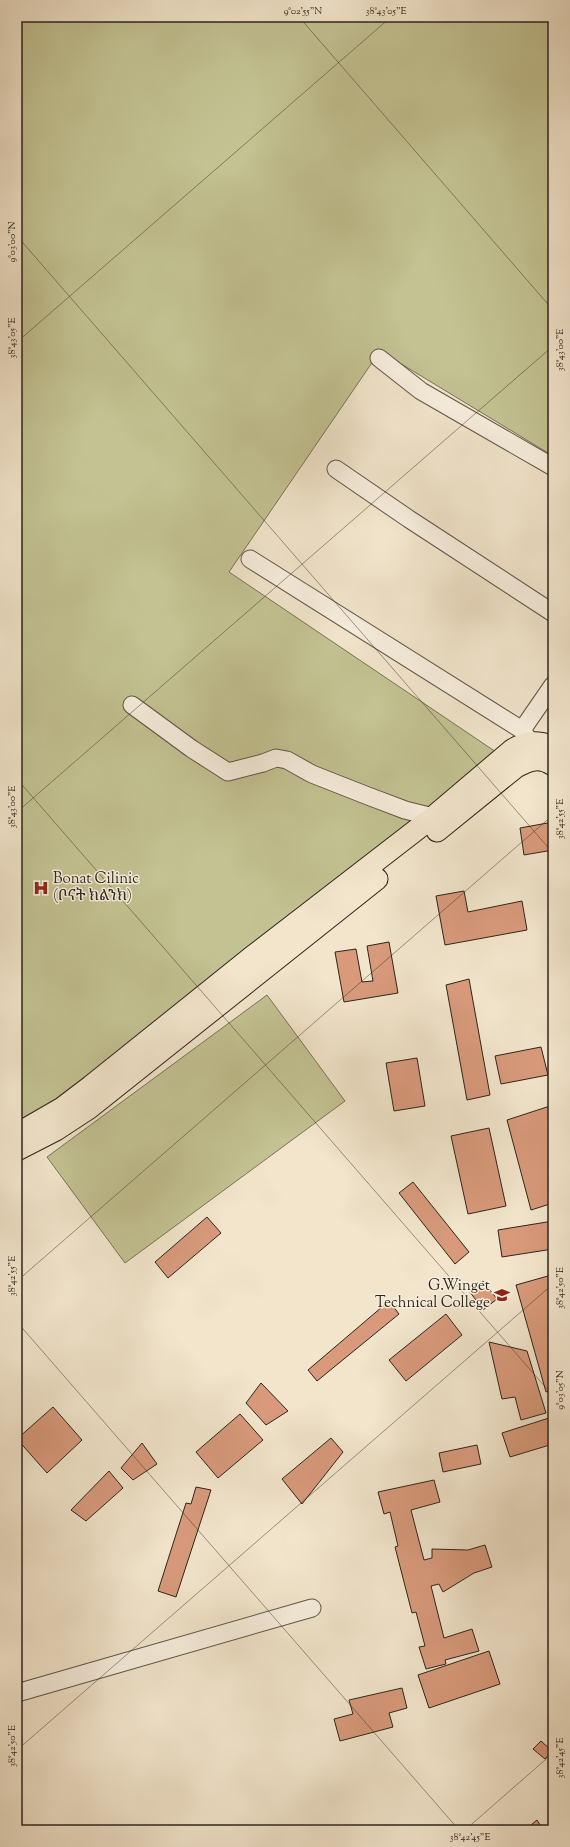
<svg xmlns="http://www.w3.org/2000/svg" width="570" height="1847" font-family="'Sorts Mill Goudy','Noto Serif Ethiopic',serif">
	<rect width="100%" height="100%" fill="#f2e5cc"/>
	<filter id="stains"><feTurbulence type="fractalNoise" baseFrequency=".005" numOctaves="4"/><feColorMatrix values="0 0 0 0 .2 0 0 0 0 .09 0 0 0 0 .02 0 0 0 .5 -.17"/></filter>
	<radialGradient id="worn" r=".72"><stop offset=".6" stop-color="#630" stop-opacity="0"/><stop offset="1" stop-color="#630" stop-opacity=".3"/></radialGradient>
	<path fill="#c3c292" stroke="#787456" d="M17,17H553V456L380,351L229,572L499,754L17,1139Z
		M267,995L345,1101L125,1263L47,1157Z"/>
	<path fill="#d89a7b" stroke="#2d251b" d="M553,822V850L524,855L520,828Z
		M464,891L468,912L522,901L527,930L445,945L436,896Z
		M389,942L398,993L344,1002L335,952L356,949L362,982L373,981L367,946Z
		M469,979L490,1095L467,1100L446,985Z
		M541,1047L548,1075L501,1084L495,1056Z
		M417,1058L425,1106L394,1111L386,1063Z
		M550,1106L553,1119V1203L531,1210L507,1120Z
		M489,1128L506,1206L468,1214L451,1136Z
		M413,1182L469,1252L455,1264L399,1193Z
		M207,1217L221,1233L168,1278L155,1262Z
		M553,1221V1249L502,1257L498,1230Z
		M548,1276L553,1292V1390L546,1392L516,1285Z
		M483,1281L497,1299L483,1310L470,1292Z
		M389,1301L399,1314L317,1381L308,1370Z
		M446,1314L462,1335L406,1381L389,1360Z
		M489,1342L527,1351L546,1413L521,1420L515,1397L502,1399Z
		M261,1383L288,1411L266,1425L246,1403Z
		M53,1407L82,1440L47,1473L17,1439Z
		M240,1414L263,1440L218,1478L196,1452Z
		M549,1418L553,1431V1444L510,1457L502,1433Z
		M331,1438L343,1452L302,1504L282,1479Z
		M142,1443L157,1464L133,1480L121,1468Z
		M477,1445L481,1464L443,1472L439,1453Z
		M109,1471L123,1488L86,1521L71,1510Z
		M434,1480L440,1502L411,1510L424,1560L432,1558V1549L468,1550L485,1545L492,1567L474,1573L443,1592L439,1584L431,1586L444,1638L472,1629L479,1651L445,1660L446,1664L426,1669L419,1647L425,1646L416,1612L412,1613L395,1547L398,1546L390,1512L384,1514L378,1492Z
		M196,1487L211,1490L176,1597L158,1591L186,1503L191,1504Z
		M489,1651L500,1684L429,1708L418,1675Z
		M402,1688L407,1708L389,1713L393,1727L340,1741L334,1719L353,1714L349,1700Z
		M541,1741L552,1751L545,1759L533,1749Z
		M537,1820L542,1828L539,1830H534L531,1825Z"/>
	<g fill="none" stroke-linecap="round" stroke-linejoin="round">
		<defs>
			<path id="minor" d="M379,358L421,391L553,467
				M336,469L409,519L553,613
				M250,559L522,730L530,742
				M132,705L192,749L228,772L263,763L276,758L287,760L312,774L368,796L405,810L433,817
				M522,730L553,685
				M17,1693L312,1608"/>
			<path id="major" d="M437,831L516,767C529,760 539,756 553,765
				M17,1134L62,1108L91,1086L253,956L433,817L512,750C526,741 537,741 553,746
				M17,1150L56,1130L88,1109L377,879"/>
		</defs>
		<use href="#minor" stroke="#5e5547" stroke-width="19"/>
		<use href="#major" stroke="#2d251b" stroke-width="23"/>
		<use href="#minor" stroke="#f7eede" stroke-width="17"/>
		<use href="#major" stroke="#f2e5cc" stroke-width="21"/>
	</g>
	<path fill="none" stroke="#2d251b" stroke-width="1" stroke-opacity="0.45" d="M299,17L553,310M17,236L553,853M17,342L391,17M17,779L553,1396M17,812L553,346M17,1281L553,815M17,1322L459,1830M17,1750L553,1284M465,1830L553,1753"/>
	<defs>
		<symbol id="hospital-bare" viewBox="-9 -9 18 18"><path d="M-5-5h3v3.5h4V-5h3V5h-3V1.5h-4V5h-3Z" fill="#8f2418" stroke="#f7eede" stroke-width="2.5" paint-order="stroke"/></symbol>
		<symbol id="university-bare" viewBox="-9 -9 18 18"><path d="M0-5L7-2L0 1L-7-2ZM-4 1L0 2.5L4 1V4Q0 6-4 4Z" fill="#8f2418" stroke="#f7eede" stroke-width="2.5" paint-order="stroke"/></symbol>
	</defs>
	<g fill-rule="evenodd">
		<use href="#hospital-bare" x="30" y="877" width="22" height="22"/>
		<use href="#university-bare" x="491" y="1284" width="22" height="22"/>
	</g>
	<g text-anchor="middle" dominant-baseline="central" stroke-width="3" stroke-linejoin="round" paint-order="stroke">
		<g font-size="15" fill="#2d251b" stroke="#f7eede" text-anchor="start">
			<text x="53" y="879">Bonat Cilinic<tspan x="53" dy="17">(ቦናት ክልንክ)</tspan></text>
			<text x="490" y="1286" text-anchor="end">G.Winget<tspan x="490" dy="17">Technical College</tspan></text>
		</g>
	</g>
	<rect width="570" height="1847" fill="none" stroke="#f2e5cc" stroke-width="44"/>
	<rect x="22" y="22" width="526" height="1803" fill="none" stroke="#2d251b" stroke-width="1.5"/>
	<g font-size="10" text-anchor="middle" fill="#2d251b">
		<text x="303" y="14">9°02'55"N</text>
		<text x="386" y="14">38°43'05"E</text>
		<text transform="translate(11 242) rotate(-90)" y="4">9°03'00"N</text>
		<text transform="translate(11 338) rotate(-90)" y="4">38°43'05"E</text>
		<text transform="translate(559 350) rotate(-90)" y="4">38°43'00"E</text>
		<text transform="translate(11 807) rotate(-90)" y="4">38°43'00"E</text>
		<text transform="translate(559 819) rotate(-90)" y="4">38°42'55"E</text>
		<text transform="translate(11 1276) rotate(-90)" y="4">38°42'55"E</text>
		<text transform="translate(559 1288) rotate(-90)" y="4">38°42'50"E</text>
		<text transform="translate(559 1390) rotate(-90)" y="4">9°03'05"N</text>
		<text transform="translate(11 1746) rotate(-90)" y="4">38°42'50"E</text>
		<text transform="translate(559 1758) rotate(-90)" y="4">38°42'45"E</text>
		<text x="470" y="1840">38°42'45"E</text>
	</g>
	<rect width="100%" height="100%" filter="url(#stains)"/>
	<rect width="100%" height="100%" fill="url(#worn)"/>
</svg>
